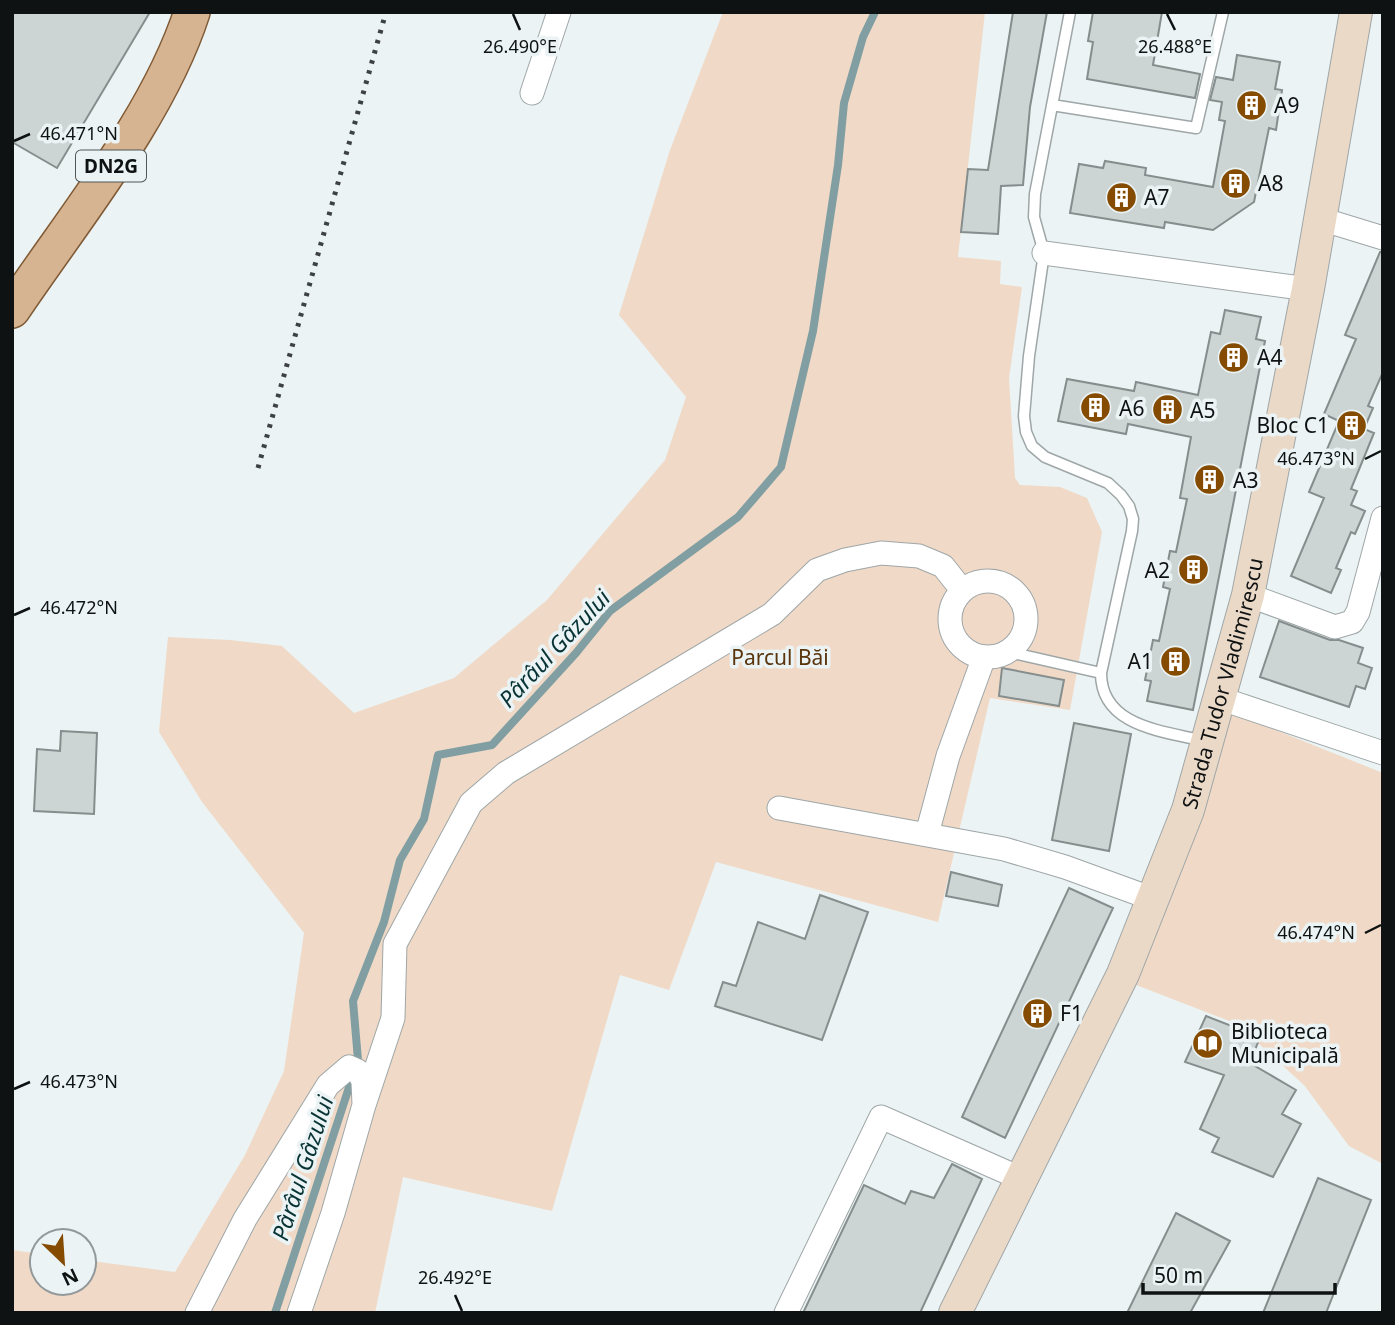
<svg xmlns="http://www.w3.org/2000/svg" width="1395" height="1325" font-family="'Noto Sans',sans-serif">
	<rect width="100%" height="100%" fill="#ebf3f4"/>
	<path fill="#f0dac7" d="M723,12H985L958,257L1001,261L1000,284L1022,287L1009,378L1015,478L1020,485L1060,487L1087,498L1102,532L1070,710L990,698L938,922L716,862L669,990L620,975L552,1211L403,1177L375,1313H12V1250L42,1254V1283H84V1260L175,1272L245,1155L284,1071L304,933L202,802L159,732L168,637L230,640L282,646L354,713L454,678L547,600L665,460L686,397L619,315L670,150Z
		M1226,710L1383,773V1164L1349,1146L1304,1085L1237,1024L1131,983Z"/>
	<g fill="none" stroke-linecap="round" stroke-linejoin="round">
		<path stroke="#819fa2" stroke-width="8" d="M275,1313L358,1060L353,1001L384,922L400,860L424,819L438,755L492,745L576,653L610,611L738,517L781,467L813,331L838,165L844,103L863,37L875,12"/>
	</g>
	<path fill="#ccd4d4" stroke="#858d8d" stroke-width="2" d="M12,12H150L57,168L12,142Z
		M1013,12H1047L1030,107L1023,185L1001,186L998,234L961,232L968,169L988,170Z
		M1093,12H1162L1153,65L1200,74L1195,98L1087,79L1093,42L1088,41Z
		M1237,55L1280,62L1275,89L1282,90L1276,130L1269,128L1254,202L1213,230L1165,222L1164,228L1070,213L1079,164L1103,168L1105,161L1146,168L1145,175L1213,187L1225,121L1219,120L1222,102L1210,100L1216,77L1233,80Z
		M1380,252H1383V372L1368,406L1373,408L1364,429L1374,433L1351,489L1357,491L1351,505L1365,511L1355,534L1351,532L1336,568L1341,570L1331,593L1291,576L1324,498L1309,492L1339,421L1324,414L1356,339L1345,335Z
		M1225,310L1261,317L1256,339L1265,341L1193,710L1147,701L1151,681L1145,680L1153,640L1159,641L1170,589L1163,587L1170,551L1176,552L1187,499L1180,498L1191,437L1128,424L1126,434L1058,421L1067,379L1134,391L1136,382L1198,395L1211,332L1220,334Z
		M1279,621L1330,640H1339L1363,648L1358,663L1372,668L1365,689L1356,686L1349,707L1260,677Z
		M1002,668L1064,680L1059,706L999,696Z
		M1074,723L1131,734L1109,851L1052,840Z
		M61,731L97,733L94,814L34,811L37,749L60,751Z
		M951,872L1002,885L998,906L946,896Z
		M1069,888L1113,908L1005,1138L962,1117Z
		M820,895L868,912L822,1040L715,1006L723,982L736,986L758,922L805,939Z
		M1206,1016L1260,1037L1250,1063L1296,1090L1282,1114L1301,1124L1273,1177L1212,1152L1219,1138L1200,1129L1224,1075L1185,1062Z
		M952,1164L982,1179L920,1313H803L864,1185L905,1204L911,1191L934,1198Z
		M1318,1178L1371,1200L1326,1313H1263Z
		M1176,1213L1230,1241L1190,1313H1127Z"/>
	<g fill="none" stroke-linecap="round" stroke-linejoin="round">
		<defs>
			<path id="lane" d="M1070,12L1035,194L1034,217L1044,253L1029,356L1024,416L1026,432L1032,446L1045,457L1108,483L1121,495L1129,506L1133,519L1132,531L1101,673C1101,727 1164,731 1204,741
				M1052,105L1196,128L1223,12
				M1009,652L1101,673"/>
			<path id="street" d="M532,93L559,12
				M1321,219L1383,238
				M1044,253L1308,289
				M950 619a38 38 0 1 1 76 0a38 38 0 1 1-76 0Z
				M1248,595L1335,627L1352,622L1358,612L1383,518
				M1219,698L1383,753
				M779,808L1004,849L1065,867L1153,899
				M927,834L948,756L984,657
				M364,1105L393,1018L395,944L471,803L506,773L772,614L817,570L845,560L881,553L919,556L943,566L962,590
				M197,1313L245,1219L328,1085L349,1067L358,1071L363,1081L364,1105L333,1213L299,1313
				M786,1313L881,1117L1022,1179"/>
			<g id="secondary">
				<path id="s1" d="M955,1313L1123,974L1188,810L1248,595L1308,289L1356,12"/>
			</g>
			<path id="primary" d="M12,310C73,219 158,117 192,12"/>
		</defs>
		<use href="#lane" stroke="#9fa6a7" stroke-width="13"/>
		<use href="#street" stroke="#9fa6a7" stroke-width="25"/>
		<use href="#secondary" stroke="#9fa6a7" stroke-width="34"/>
		<use href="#primary" stroke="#7f5a35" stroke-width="38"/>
		<use href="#lane" stroke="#fff" stroke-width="10"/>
		<use href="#street" stroke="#fff" stroke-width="23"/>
		<use href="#secondary" stroke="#ebd9c8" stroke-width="32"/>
		<use href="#primary" stroke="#d6b391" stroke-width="35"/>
		<path stroke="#3d4141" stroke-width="5" stroke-dasharray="3.5 7" stroke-linecap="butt" d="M258,468L386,12"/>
	</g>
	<path fill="none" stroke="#0f1212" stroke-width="2.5" d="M513,14L520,30M1167,14L1175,30M14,141L30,134M1365,459L1381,451M14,615L30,608M1365,933L1381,925M14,1089L30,1082M455,1295L462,1311"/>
	<defs>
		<symbol id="building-disc" viewBox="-11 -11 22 22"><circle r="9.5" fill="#854b00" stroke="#ebf3f4"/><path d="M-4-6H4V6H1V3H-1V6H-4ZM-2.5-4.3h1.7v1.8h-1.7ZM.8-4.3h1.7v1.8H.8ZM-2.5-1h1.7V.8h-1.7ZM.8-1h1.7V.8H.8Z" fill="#fff"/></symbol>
		<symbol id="library-disc" viewBox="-11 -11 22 22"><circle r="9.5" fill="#854b00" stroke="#ebf3f4"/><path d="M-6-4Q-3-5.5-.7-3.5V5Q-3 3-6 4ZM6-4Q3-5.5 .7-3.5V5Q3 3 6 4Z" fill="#fff"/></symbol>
	</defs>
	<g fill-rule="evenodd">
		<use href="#building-disc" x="1234" y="88" width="35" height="35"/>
		<use href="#building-disc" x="1218" y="166" width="35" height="35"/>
		<use href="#building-disc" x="1104" y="180" width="35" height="35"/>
		<use href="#building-disc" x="1216" y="340" width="35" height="35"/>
		<use href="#building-disc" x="1078" y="390" width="35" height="35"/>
		<use href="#building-disc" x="1150" y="392" width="35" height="35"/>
		<use href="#building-disc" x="1334" y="408" width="35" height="35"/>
		<use href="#building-disc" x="1192" y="462" width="35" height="35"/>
		<use href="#building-disc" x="1176" y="552" width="35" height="35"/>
		<use href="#building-disc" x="1158" y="644" width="35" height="35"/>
		<use href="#building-disc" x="1020" y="996" width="35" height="35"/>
		<use href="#library-disc" x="1190" y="1026" width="35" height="35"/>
	</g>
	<g text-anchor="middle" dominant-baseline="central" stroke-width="7" stroke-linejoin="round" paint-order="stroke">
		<rect fill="#ebf3f4" stroke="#515656" stroke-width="2" x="76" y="150.5" width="70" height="31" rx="5"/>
		<g font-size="19" font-weight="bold" fill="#0f1212">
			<text x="111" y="166">DN2G</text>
		</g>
		<g font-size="21" fill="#0f1212" stroke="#ebf3f4" text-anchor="start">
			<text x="1274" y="105">A9</text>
			<text x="1258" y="183">A8</text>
			<text x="1144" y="197">A7</text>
			<text x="1257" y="357">A4</text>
			<text x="1119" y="408">A6</text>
			<text x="1190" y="410">A5</text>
			<text x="1329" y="425" text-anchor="end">Bloc C1</text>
			<text x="1233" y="480">A3</text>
			<text x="1170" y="570" text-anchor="end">A2</text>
			<text x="1153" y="661" text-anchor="end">A1</text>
			<text x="1060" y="1013">F1</text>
			<text x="1231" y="1031">Biblioteca<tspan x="1231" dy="24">Municipală</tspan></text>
		</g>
		<g font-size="21" fill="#59340c" stroke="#ebf3f4">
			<text x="780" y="657">Parcul Băi</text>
		</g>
		<g font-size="21" fill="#0f1212" stroke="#ebf3f4">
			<text stroke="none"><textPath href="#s1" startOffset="686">Strada Tudor Vladimirescu</textPath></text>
		</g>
		<g font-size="23" font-style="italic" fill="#083335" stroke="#ebf3f4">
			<text transform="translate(554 648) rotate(-47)">Pârâul Gâzului</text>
			<text transform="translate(302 1168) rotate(-72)">Pârâul Gâzului</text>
		</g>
	</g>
	<g font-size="18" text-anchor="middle" fill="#0f1212" stroke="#ebf3f4" stroke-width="7" stroke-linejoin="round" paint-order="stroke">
		<text x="520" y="53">26.490°E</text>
		<text x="1175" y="53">26.488°E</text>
		<text x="79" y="140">46.471°N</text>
		<text x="1316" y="465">46.473°N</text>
		<text x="79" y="614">46.472°N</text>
		<text x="1316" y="939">46.474°N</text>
		<text x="79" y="1088">46.473°N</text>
		<text x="455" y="1284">26.492°E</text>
	</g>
	<rect width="1395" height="1325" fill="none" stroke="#0f1212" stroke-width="28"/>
	<g transform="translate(63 1262) rotate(155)"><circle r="33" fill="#ebf3f4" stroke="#93999a" stroke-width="2"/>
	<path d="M0-5L12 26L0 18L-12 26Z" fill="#854b00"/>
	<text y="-10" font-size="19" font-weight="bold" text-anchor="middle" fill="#0f1212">N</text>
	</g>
	<path d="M1143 1283v10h192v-10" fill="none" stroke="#0f1212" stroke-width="3.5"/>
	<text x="1154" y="1283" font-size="21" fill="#0f1212" stroke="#ebf3f4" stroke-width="5" paint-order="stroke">50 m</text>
</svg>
